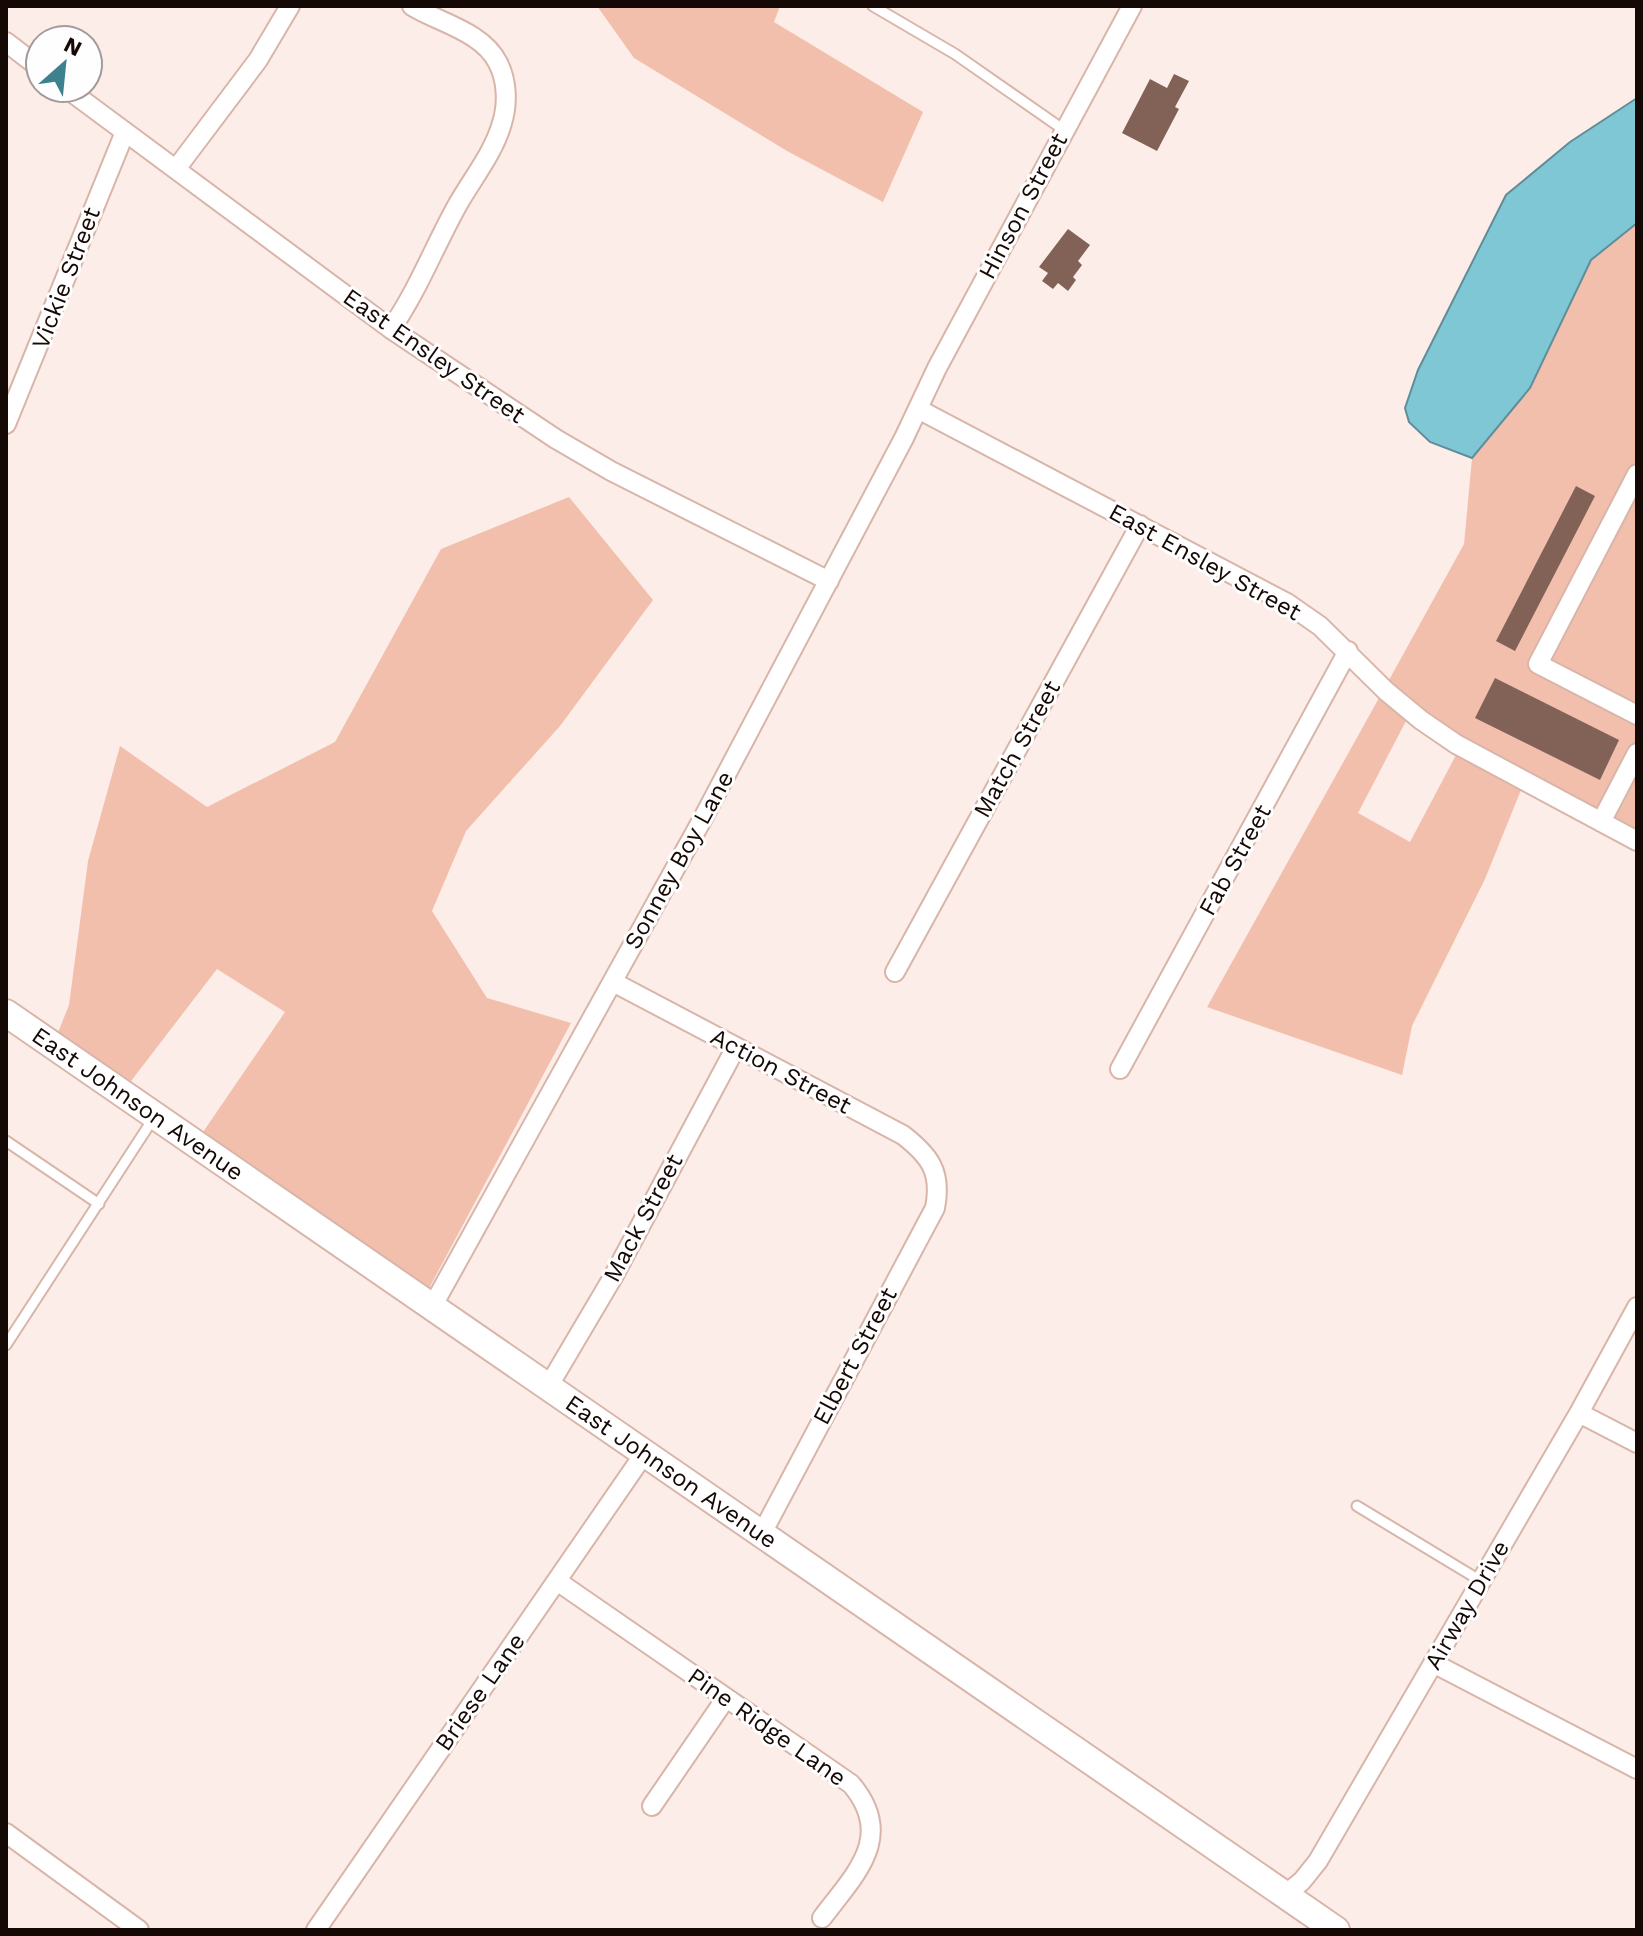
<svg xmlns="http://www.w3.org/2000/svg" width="1643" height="1936" font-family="'Work Sans',sans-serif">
	<rect width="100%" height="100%" fill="#fcede8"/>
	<path fill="#f3bfad" d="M597,6H780L774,22L923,112L883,202L787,151L634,58Z
		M1637,223V830L1461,735L1426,712L1389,680L1464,544L1472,458L1530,388L1591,260Z
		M569,497L653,600L560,726L466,831L432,911L487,998L571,1023L427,1292L201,1135L285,1012L217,969L128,1085L57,1035L69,1005L88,861L120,746L207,807L335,742L441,549Z
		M1379,698L1406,721L1358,813L1410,842L1456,755L1521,790L1485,879L1412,1026L1402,1075L1207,1007Z"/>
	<path fill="#80c7d6" stroke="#608e98" stroke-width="2" d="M1637,98V223L1591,260L1530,388L1472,458L1430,442L1409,422L1405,408L1418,370L1506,195L1570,142Z"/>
	<path fill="#826257" d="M1174,74L1189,81L1175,107L1179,109L1157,151L1122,133L1150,79L1167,88Z
		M1068,229L1090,245L1078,261L1082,265L1073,277L1076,280L1068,291L1058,283L1053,289L1042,281L1048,273L1039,267Z
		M1576,486L1595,496L1515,651L1496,641Z
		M1495,678L1619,740L1600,780L1475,718Z"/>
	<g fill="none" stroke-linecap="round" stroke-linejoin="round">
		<defs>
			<path id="lane" d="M873,6L955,54L1064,130
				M6,1141L99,1204
				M6,1345L153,1119
				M1357,1506L1481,1581"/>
			<path id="street" d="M6,42L40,68
				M66,88L391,329L556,439L611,471L829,581
				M176,169L258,60L290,6
				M391,329C418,290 435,245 458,204C473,178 494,152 502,123C508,104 507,80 498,63C483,32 440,23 412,6
				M918,409L1287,603L1320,626L1386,691L1421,720L1456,744L1637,841
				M6,424L125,132
				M1637,474L1538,664L1637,715
				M1601,822L1637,753
				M895,972L1140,525
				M613,982L903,1135C930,1156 942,1172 935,1208L761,1535
				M1120,1069L1348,651
				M432,1307L702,820L904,438L937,368L1132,6
				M548,1387L613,1277L736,1047
				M1579,1413L1637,1443
				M557,1581L851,1784C896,1837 855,1874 822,1918
				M1433,1663L1637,1769
				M652,1806L726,1698
				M6,1833L139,1930
				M1285,1895L1302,1881L1318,1861L1579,1413L1637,1307
				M316,1930L644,1454"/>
			<g id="secondary">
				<path id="s1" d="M6,1013L1336,1930"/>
			</g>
		</defs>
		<use href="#lane" stroke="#d9b5a9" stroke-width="13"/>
		<use href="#street" stroke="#d9b5a9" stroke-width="22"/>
		<use href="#secondary" stroke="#d9b5a9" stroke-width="30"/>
		<use href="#lane" stroke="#fff" stroke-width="9"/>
		<use href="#street" stroke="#fff" stroke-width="18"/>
		<use href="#secondary" stroke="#fff" stroke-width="26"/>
	</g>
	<g text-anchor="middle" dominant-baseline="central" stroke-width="6" stroke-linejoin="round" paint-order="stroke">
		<g font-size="24" fill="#150906" stroke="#fefefe">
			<text transform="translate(1023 206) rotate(-62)">Hinson Street</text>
			<text transform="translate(66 278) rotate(-69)">Vickie Street</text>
			<text transform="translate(434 356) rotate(35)">East Ensley Street</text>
			<text transform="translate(1205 562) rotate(29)">East Ensley Street</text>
			<text transform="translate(1017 749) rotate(-61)">Match Street</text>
			<text transform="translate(679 860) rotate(-61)">Sonney Boy Lane</text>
			<text transform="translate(1235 860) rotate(-61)">Fab Street</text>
			<text transform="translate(781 1071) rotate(28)">Action Street</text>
			<text stroke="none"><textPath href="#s1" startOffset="160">East Johnson Avenue</textPath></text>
			<text transform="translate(643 1218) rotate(-62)">Mack Street</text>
			<text transform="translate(855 1356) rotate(-62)">Elbert Street</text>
			<text stroke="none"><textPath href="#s1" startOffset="808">East Johnson Avenue</textPath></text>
			<text transform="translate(1467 1605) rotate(-60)">Airway Drive</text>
			<text transform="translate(480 1692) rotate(-55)">Briese Lane</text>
			<text transform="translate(767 1727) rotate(35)">Pine Ridge Lane</text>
		</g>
	</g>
	<rect width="1643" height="1936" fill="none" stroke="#150906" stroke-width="16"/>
	<g transform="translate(64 64) rotate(27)"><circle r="38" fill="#fefefe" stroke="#a19c9b" stroke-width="2"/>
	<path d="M0-6L14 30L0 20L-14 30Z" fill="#3d818f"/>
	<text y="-12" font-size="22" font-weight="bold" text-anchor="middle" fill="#150906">N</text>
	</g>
</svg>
